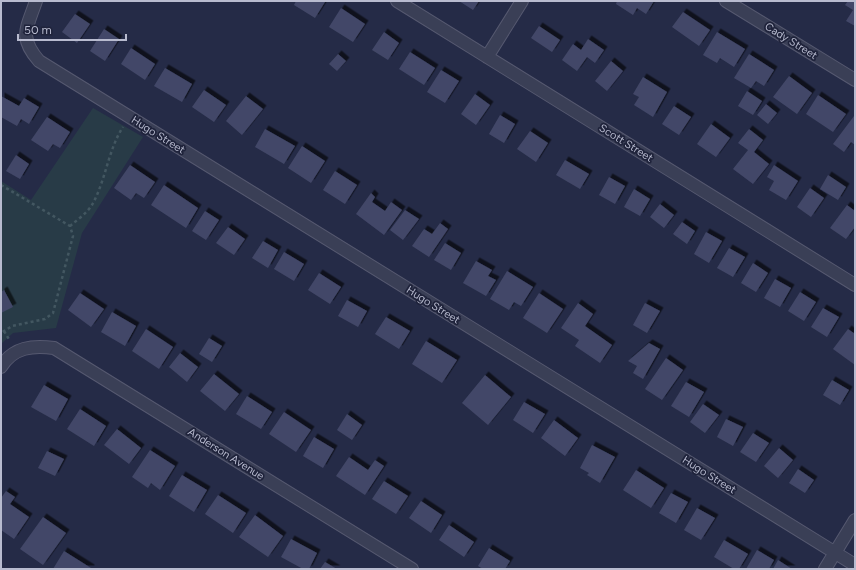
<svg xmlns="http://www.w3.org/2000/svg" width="856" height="570" font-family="Figtree,sans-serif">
	<defs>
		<filter id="shadow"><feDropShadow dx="3.5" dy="-3.5" stdDeviation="0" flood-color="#0009"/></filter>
	</defs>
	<rect width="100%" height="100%" fill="#252b47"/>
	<path fill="#283b47" d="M93,108L143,137L82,233L56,328L13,333L1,344V181L31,200Z"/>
	<path fill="#424767" filter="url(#shadow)" d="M296,1H324L325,2L315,18L294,5Z
		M459,1H479L473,10Z
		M617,1H654L646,14L637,8L633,15L616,4Z
		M848,1H855V26L846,21L853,10L845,5Z
		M341,8L365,24L353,42L329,27Z
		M683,12L710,30L699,46L672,27Z
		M75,14L90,24L77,43L62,32Z
		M539,26L560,40L552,52L531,38Z
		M104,29L119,39L105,61L90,51Z
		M384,32L399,43L388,60L372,50Z
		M717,32L745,49L734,67L720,58L717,63L703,55Z
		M588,39L604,50L595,63L587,57L577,71L562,60L573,44L581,50Z
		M131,48L155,64L145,80L121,64Z
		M410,52L435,68L424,85L399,69Z
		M338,54L346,61L337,71L329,64Z
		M749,54L774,70L764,86L756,81L751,88L734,78Z
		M611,61L623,71L607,91L595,81Z
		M165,68L192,84L182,102L154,86Z
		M441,70L459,81L445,103L427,92Z
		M789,76L812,93L797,114L773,97Z
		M643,77L667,92L653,117L634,105L639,97L633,94Z
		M204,90L226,105L214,122L192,107Z
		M747,91L762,101L753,115L738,106Z
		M475,94L490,105L476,125L461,114Z
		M818,95L846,114L833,132L806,114Z
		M1,96L19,106L24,98L39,107L29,124L21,119L17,126L1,117Z
		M246,96L263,109L242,135L226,121Z
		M766,104L777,113L768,124L757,115Z
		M674,106L691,117L679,135L662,124Z
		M500,115L515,124L504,143L489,134Z
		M854,116L855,145L851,142L844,152L833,144Z
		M47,117L70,132L60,148L53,144L48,151L31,140Z
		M711,124L730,138L716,157L697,144Z
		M265,129L295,146L284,164L255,147Z
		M749,129L763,140L754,152L769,164L753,184L733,169L748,150L738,143Z
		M530,131L548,143L536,162L517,149Z
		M302,146L325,161L311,183L288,168Z
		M16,155L29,164L20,179L6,171Z
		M565,160L589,174L580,189L556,175Z
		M130,165L155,182L144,198L136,193L131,200L114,188Z
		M774,165L798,181L786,200L769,190L774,181L767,177Z
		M335,171L357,185L345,204L323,190Z
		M828,175L846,187L838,200L820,189Z
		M609,177L625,186L615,204L599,195Z
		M164,185L198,208L186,228L151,205Z
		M810,188L824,198L811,217L797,207Z
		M634,189L650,199L640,216L624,207Z
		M371,193L375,197L372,202L385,211L391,202L402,210L384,235L356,214Z
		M660,204L674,215L664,228L650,217Z
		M847,205L855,211V227L846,239L830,228Z
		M405,210L419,219L403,240L390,230Z
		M205,211L219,220L206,240L192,231Z
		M682,222L695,231L687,244L673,234Z
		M440,223L448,229L429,257L412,246L424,229L432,234Z
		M228,227L245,239L234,255L216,243Z
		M706,232L722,241L709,263L694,254Z
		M263,241L278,250L268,268L252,258Z
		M445,243L461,253L451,270L434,260Z
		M729,248L745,257L733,277L717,268Z
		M284,252L304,264L294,281L274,269Z
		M476,261L492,270L488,276L496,280L486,296L463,283Z
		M753,263L768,273L756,292L741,283Z
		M507,271L533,287L521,306L514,302L509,310L490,299Z
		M319,273L341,287L330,304L308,290Z
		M775,279L791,288L780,307L764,298Z
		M4,290L13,307L1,313V292Z
		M800,292L816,302L804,321L788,311Z
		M80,293L104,309L91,327L68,310Z
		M539,293L563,309L547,333L523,318Z
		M347,300L367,311L358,327L338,316Z
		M578,303L593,314L585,326L612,345L600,363L575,346L579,340L561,328Z
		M645,303L660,311L647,333L633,325Z
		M823,308L839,317L827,337L811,327Z
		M112,312L136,326L125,346L101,332Z
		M386,317L410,331L399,349L375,334Z
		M146,329L173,347L159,369L132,351Z
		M848,329L855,334V365L833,349Z
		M209,338L222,346L212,362L199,354Z
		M426,341L457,360L442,383L412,364Z
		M649,343L660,349L643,379L633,373L637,366L628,361Z
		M180,353L198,367L187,382L169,367Z
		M666,358L683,370L662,400L645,389Z
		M214,374L239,394L225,411L200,391Z
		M485,375L511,397L488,425L462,403Z
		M832,380L849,390L840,405L823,395Z
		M686,382L704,392L689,417L671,406Z
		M44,385L68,399L56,421L31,407Z
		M247,396L272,412L261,429L236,414Z
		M524,402L545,414L533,433L513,420Z
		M703,404L719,415L705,433L690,422Z
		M80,409L106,426L94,446L67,429Z
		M284,412L311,430L296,452L269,434Z
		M347,414L362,425L352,440L337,430Z
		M726,419L743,427L733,446L717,437Z
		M554,420L578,438L565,456L541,438Z
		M117,429L141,448L129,464L104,445Z
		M753,433L769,443L756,462L740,452Z
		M314,437L334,449L323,468L303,456Z
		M592,445L615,457L600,483L587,475L589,473L580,468Z
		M779,448L793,460L778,478L764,466Z
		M150,450L175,466L160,490L151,483L148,488L132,477Z
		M47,451L64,459L55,476L38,468Z
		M349,457L368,470L375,460L384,466L365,495L336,476Z
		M798,469L814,480L805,493L789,483Z
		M636,470L664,488L651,508L623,490Z
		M182,475L207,490L194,512L169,496Z
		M384,481L408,496L396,514L372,499Z
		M6,491L15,497L10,504L29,517L14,539L1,530V498Z
		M671,493L688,502L676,523L659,513Z
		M218,495L246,513L233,533L205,514Z
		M421,501L442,515L431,533L409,518Z
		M697,508L715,518L701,540L684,530Z
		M255,515L283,536L268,557L239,537Z
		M43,517L66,533L43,565L20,549Z
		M449,525L474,542L464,557L439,540Z
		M291,539L317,553L309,569H303L281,557Z
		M724,540L748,554L739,569H734L714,557Z
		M489,548L510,561L505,569H483L478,566Z
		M757,550L774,560L769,569H746Z
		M64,551L91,568V569H53Z
		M778,560L792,569H773Z
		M325,562L337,569H320Z"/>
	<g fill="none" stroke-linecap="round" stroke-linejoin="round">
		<defs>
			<path id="minor" d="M36,1C27,28 18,37 39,61L855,565
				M397,1L855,285
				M726,1L855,80
				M487,57L522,1
				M1,367C13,347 33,345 54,348L412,569
				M825,569L855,520"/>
		</defs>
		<use href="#minor" stroke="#565970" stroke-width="14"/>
		<path stroke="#435761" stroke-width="2.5" stroke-dasharray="3 3" stroke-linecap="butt" d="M1,185L70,226L73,236L53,313L45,319L12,326L1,333
			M70,226C77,220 87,213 92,205C106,180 108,150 123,127
			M4,331L10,341"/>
		<use href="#minor" stroke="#3a3f56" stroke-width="12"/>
	</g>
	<g text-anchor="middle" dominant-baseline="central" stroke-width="3.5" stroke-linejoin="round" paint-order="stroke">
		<g font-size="11" fill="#b8bbcf" stroke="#1f233b">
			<text transform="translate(791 41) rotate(32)">Cady Street</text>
			<text transform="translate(158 135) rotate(32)">Hugo Street</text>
			<text transform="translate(626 143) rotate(32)">Scott Street</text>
			<text transform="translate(433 305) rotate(32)">Hugo Street</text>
			<text transform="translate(226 454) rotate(32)">Anderson Avenue</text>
			<text transform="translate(709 475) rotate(32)">Hugo Street</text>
		</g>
	</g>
	<rect width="856" height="570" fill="none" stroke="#b8bbcf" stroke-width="4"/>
	<path d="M18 34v6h108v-6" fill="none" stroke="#b8bbcf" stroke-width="2"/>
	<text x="24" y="34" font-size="12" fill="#b8bbcf" stroke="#1f233b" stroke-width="3" paint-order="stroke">50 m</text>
</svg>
